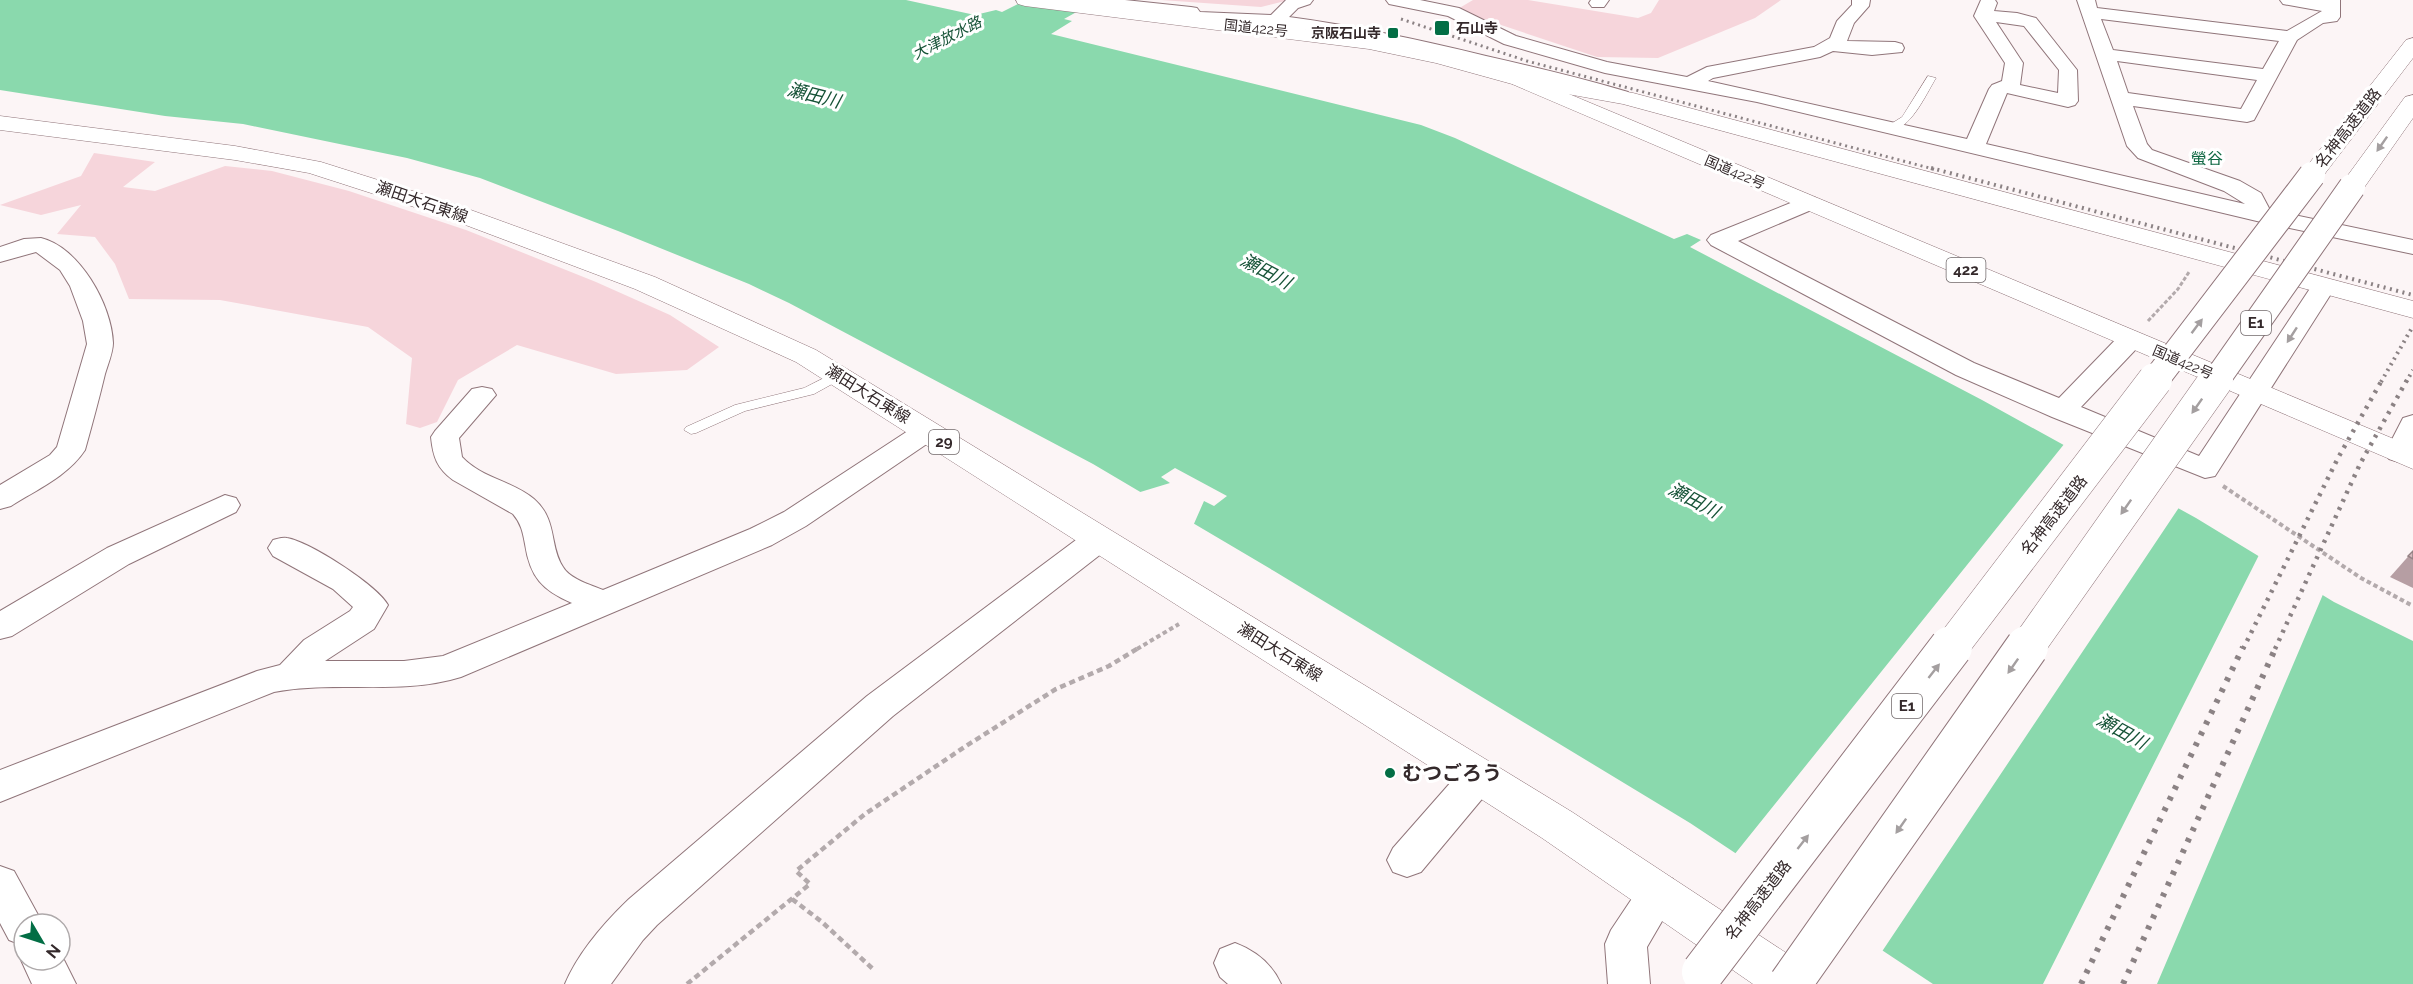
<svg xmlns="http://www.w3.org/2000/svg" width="2413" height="984" font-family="Raleway,'Noto Sans JP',sans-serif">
	<rect width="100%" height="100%" fill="#fcf5f6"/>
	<path fill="#f6d5db" d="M1161,0H1289L1261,7Z
		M1473,0H1528L1638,18L1651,13L1659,0H1781L1755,18L1658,58L1597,57L1456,10Z
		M94,153L155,162L123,187L155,191L225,166L272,171L349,191L466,230L596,282L670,315L719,347L687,370L616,374L517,345L458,380L437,422L420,428L406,424L412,358L368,327L220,300L129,299L115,264L95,237L57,234L81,205L41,215L0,205L81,176Z"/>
	<path fill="#8ad9ad" d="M0,0H906L975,15L996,10L1002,12L1026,0H1098L1064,19L1072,21L1051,34L1421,125L1455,138L1674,239L1687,234L1701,240L1690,247L1982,400L2196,518L2334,602L2413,641V984H1933L1690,823L1274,571L1093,464L789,303L749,284L618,231L480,178L407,158L243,124L165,116L0,90Z"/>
	<path fill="#fcf5f6" d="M2065,443L2180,506L1881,953L1734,855Z
		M1175,468L1227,496L1214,506L1204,501L1193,526L1137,493L1170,483L1161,477Z
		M2260,553L2324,592L2157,984H2043Z"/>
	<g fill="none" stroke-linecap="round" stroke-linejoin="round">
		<defs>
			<path id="lane" d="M1928,76L1936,78C1926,94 1909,134 1886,131V127L1902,117Z
				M838,371L845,375L843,378L814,394L745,411L696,433L691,434L684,430L686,427L735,405L804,388Z"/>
			<path id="street" d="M1066,0H1125L1191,7L1197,8L1200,12L1271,15L1286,0H1313L1310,4L1298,8L1289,17C1356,26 1421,40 1486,56C1534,67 1581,78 1628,92L1631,96L1628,100L1621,102C1508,74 1396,38 1280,27C1274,33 1270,35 1262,33L1259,29L1262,25L1171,23L1165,22L1162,18L1165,14L1075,5L1069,4Z
				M1386,0H1420L1459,8L1516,36L1607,62L1687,77L1707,67L1814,47L1830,38L1837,21L1852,5V0H1870L1869,6L1854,23L1847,41L1895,42L1902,44L1904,48L1902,52L1872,55L1833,51L1820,57L1713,78L1708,81L1967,139L1989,89L1992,85L2002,81L2005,63L1974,16L1981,0H1995L1997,3L1994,11L2017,13L2036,18L2077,70L2078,101L2075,105L2068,107L2007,93L1986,144L2245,204L2224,191L2138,158L2127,146L2077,0H2095L2097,8L2287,31L2322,11L2283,4L2280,0H2340V17L2337,21L2323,23L2297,40L2254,120L2247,122L2133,106L2147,144L2152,150L2240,181L2261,193L2270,210L2413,240V254L2261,222L1757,102L1605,73L1504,44L1448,16L1389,4ZM2101,19L2279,41L2263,69L2113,50ZM1996,22L2024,26L2059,70L2058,93L2020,85L2023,63ZM2117,61L2257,80L2241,109L2128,93Z
				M1591,0H1609L1604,7H1592L1589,3Z
				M1808,196L1816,198L1819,203L1816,208L1738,241L1974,363L2059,398L2121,334L2130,332L2139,334L2143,340L2139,346L2081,407L2199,456L2315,281L2324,279L2333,281L2336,286L2215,476L2205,478L2052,417L1956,375L1711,245L1707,240L1711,235Z
				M41,238C79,247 112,305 113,343C113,352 108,364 105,374C99,399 92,425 85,450C68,476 36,490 11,506L0,509V485L50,455L57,447L87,344L83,321L70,286L60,270L36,252L0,262V247L24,239Z
				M482,387L492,389L496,395L459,438L462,457C481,478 513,481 534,499C558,520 549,546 563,567C570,579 591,585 603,590L750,529L784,512L917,425L927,422L937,425L941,431L937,437L806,526L772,545L461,677C400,696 336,680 274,692L0,802V770L257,671L280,665L304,640L350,611L353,607L333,589L273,556L268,548L273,540C278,539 282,537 287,538C310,542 377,585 388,605L374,629L325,661H404L443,656L572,603C542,590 530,577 525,544C523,533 521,523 513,514L453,480C437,468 433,457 431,437L435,431L472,389Z
				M2413,415V454L2409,459L2399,462L2389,459L2385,453L2403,418Z
				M225,495L236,498L240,505L236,512L129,564L12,636L0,639V611L107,548Z
				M1099,528L1110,531L1115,539L1110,547L893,716L657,925L643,940L611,984H565C578,953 604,923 629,899L867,696L1088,531Z
				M1479,761L1492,765L1498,776L1492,787L1421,872L1407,877L1393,872L1387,860L1393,848L1466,765Z
				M0,866L14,871L43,924H24V946L9,940L0,923Z
				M1659,874L1673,879L1679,892L1647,947L1650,984H1608L1605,944L1611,930L1645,879Z
				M1235,943C1256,951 1272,964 1281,984H1228L1220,977L1214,963L1220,949Z
				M60,952L76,984H32L21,960L24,953V960H60Z"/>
			<path id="secondary" d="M1519,74L1633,93L2413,301V318L1623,104L1512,84L1508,80L1512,76Z"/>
			<path id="primary" d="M0,116L235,146L321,162L457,205L655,277L816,350L1572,812L1809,968L1816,984H1753L1542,838L796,362L635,289L439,215L309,173L235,160L0,130Z"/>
			<path id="highway" d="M1016,0H1071L1369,37L1439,52L1526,76L2413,447V469L1512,84L1436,63L1369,49L1025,6L1018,4Z
				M2413,38V58L2320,180L2312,182L2304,180L2300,175L2304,170L2406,40Z
				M2413,95V118L2361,192L2352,194L2343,192L2340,187L2343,182L2405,97Z"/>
		</defs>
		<use href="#lane" stroke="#90757a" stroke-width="1"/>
		<use href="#street" stroke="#90757a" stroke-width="2"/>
		<use href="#secondary" stroke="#90757a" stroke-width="1"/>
		<use href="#primary" stroke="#90757a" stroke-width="1"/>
		<use href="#highway" stroke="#90757a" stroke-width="1"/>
		<path stroke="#b3aaac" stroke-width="3" stroke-dasharray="4 2" stroke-linecap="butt" d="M2148,321L2178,289L2189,272"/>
		<path stroke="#b3aaac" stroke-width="4" stroke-dasharray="4.5 3" stroke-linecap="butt" d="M2223,486L2361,578L2413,606
			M1137,649L1179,624"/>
		<path stroke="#b3aaac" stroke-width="4.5" stroke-dasharray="6 4" stroke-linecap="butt" d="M792,899L822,922L874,970
			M687,984L810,884L796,871L865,814L966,746L1056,689L1109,666L1140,647"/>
		<use href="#lane" fill="#fff" fill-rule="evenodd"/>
		<use href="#street" fill="#fff" fill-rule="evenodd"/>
		<use href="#secondary" fill="#fff" fill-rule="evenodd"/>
		<use href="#primary" fill="#fff" fill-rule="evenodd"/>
		<use href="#highway" fill="#fff" fill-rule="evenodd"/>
		<path stroke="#8b8284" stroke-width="3" stroke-dasharray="2 4" stroke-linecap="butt" d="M1401,19L1527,61L1937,170"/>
		<path stroke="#8b8284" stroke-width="4" stroke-dasharray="2 4.5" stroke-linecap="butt" d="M1931,168L2413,295
			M2381,382L2413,326
			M2406,382L2413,370"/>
		<path stroke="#8b8284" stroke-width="4.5" stroke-dasharray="3 6" stroke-linecap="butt" d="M2243,649L2338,458L2382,380
			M2275,649L2360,464L2407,380"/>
		<path stroke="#8b8284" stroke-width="6" stroke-dasharray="4 8" stroke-linecap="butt" d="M2081,984L2243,647
			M2123,984L2276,647"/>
		<defs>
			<path id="highway-bridge-far2" d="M2154,382L2312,175
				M2215,382L2352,187"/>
			<path id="highway-bridge-far1" d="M1950,649L2155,380
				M2026,649L2216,380"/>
			<path id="highway-bridge" d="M1703,972L1951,647
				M1790,984L2027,647"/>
		</defs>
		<use href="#highway-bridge-far2" stroke="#90757a" stroke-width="28" stroke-linecap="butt"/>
		<use href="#highway-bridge-far1" stroke="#90757a" stroke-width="35" stroke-linecap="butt"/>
		<use href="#highway-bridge" stroke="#90757a" stroke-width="44" stroke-linecap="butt"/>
		<use href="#highway-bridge-far2" stroke="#fff" stroke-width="26"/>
		<use href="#highway-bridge-far1" stroke="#fff" stroke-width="34"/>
		<use href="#highway-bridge" stroke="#fff" stroke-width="42"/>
	</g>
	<path fill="#b69ea3" d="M2413,551V588L2390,577Z"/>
	<path fill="#d4b8bd" stroke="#948184" stroke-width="1.5" d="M2413,551V559L2408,556Z"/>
	<defs><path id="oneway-solid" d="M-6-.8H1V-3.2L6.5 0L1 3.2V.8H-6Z" transform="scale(1.5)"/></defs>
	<g fill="#a49fa0">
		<use href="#oneway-solid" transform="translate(2382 144) rotate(125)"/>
		<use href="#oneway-solid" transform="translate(2197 326) rotate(-53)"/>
		<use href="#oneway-solid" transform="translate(2292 335) rotate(123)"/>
		<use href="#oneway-solid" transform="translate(2197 406) rotate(125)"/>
		<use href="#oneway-solid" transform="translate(2126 507) rotate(125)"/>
		<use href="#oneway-solid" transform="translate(2013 666) rotate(125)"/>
		<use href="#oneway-solid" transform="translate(1934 671) rotate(-52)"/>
		<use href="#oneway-solid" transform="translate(1901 826) rotate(125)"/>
		<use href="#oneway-solid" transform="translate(1803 842) rotate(-52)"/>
	</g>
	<g fill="#036e45" stroke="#fff" stroke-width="2">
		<rect x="1434" y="20" width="16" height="16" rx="3"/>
		<rect x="1387" y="27" width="12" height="12" rx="3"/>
		<circle cx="1390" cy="773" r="6"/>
	</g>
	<g text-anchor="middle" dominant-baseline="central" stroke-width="6" stroke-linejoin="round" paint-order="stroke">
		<g font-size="14" fill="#34292b" stroke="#fff">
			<text transform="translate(1256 28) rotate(6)">国道422号</text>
			<text transform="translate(1735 172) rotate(23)">国道422号</text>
			<text transform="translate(2183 362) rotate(23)">国道422号</text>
		</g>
		<g font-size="14" font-weight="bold" fill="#34292b" stroke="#fff" text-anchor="start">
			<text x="1456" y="28">石山寺</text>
			<text x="1381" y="33" text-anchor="end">京阪石山寺</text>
		</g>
		<g font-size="15" font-style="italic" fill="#155236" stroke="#fff">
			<text transform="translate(947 38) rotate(-27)">大津放水路</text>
		</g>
		<g fill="#fff" stroke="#71696b" stroke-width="1.5">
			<rect x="1946.5" y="258" width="39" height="24" rx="4.5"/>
			<rect x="2241" y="311" width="30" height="24" rx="4.5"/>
			<rect x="929" y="430" width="30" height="24" rx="4.5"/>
			<rect x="1892" y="694" width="30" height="24" rx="4.5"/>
		</g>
		<g font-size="15" font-weight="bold" fill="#34292b">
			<text x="1966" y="270">422</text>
			<text x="2256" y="323">E1</text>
			<text x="944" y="442">29</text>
			<text x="1907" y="706">E1</text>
		</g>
		<g font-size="16" fill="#34292b" stroke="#fff">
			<text transform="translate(2348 128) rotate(-52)">名神高速道路</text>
			<text transform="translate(422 202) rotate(19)">瀬田大石東線</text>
			<text transform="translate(868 394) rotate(32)">瀬田大石東線</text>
			<text transform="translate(2054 515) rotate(-52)">名神高速道路</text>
			<text transform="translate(1280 652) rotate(32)">瀬田大石東線</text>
			<text transform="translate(1758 900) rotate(-52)">名神高速道路</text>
		</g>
		<g font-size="16" fill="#0f6843" stroke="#fff">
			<text x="2207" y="158">螢谷</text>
		</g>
		<g font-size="18" font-style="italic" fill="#155236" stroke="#fff">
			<text transform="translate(814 95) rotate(14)">瀬田川</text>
			<text transform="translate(1266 271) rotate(28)">瀬田川</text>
			<text transform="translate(1694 500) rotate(28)">瀬田川</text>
			<text transform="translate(2122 731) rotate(29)">瀬田川</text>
		</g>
		<g font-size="20" font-weight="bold" fill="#34292b" stroke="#fff" text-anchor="start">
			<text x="1402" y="773">むつごろう</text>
		</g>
	</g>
	<g transform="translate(42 942) rotate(129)"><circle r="28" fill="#ffffff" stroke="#aea9aa" stroke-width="1.5"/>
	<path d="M0-4.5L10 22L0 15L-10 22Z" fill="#036e45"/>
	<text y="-9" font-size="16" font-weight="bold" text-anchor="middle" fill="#34292b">N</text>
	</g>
</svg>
